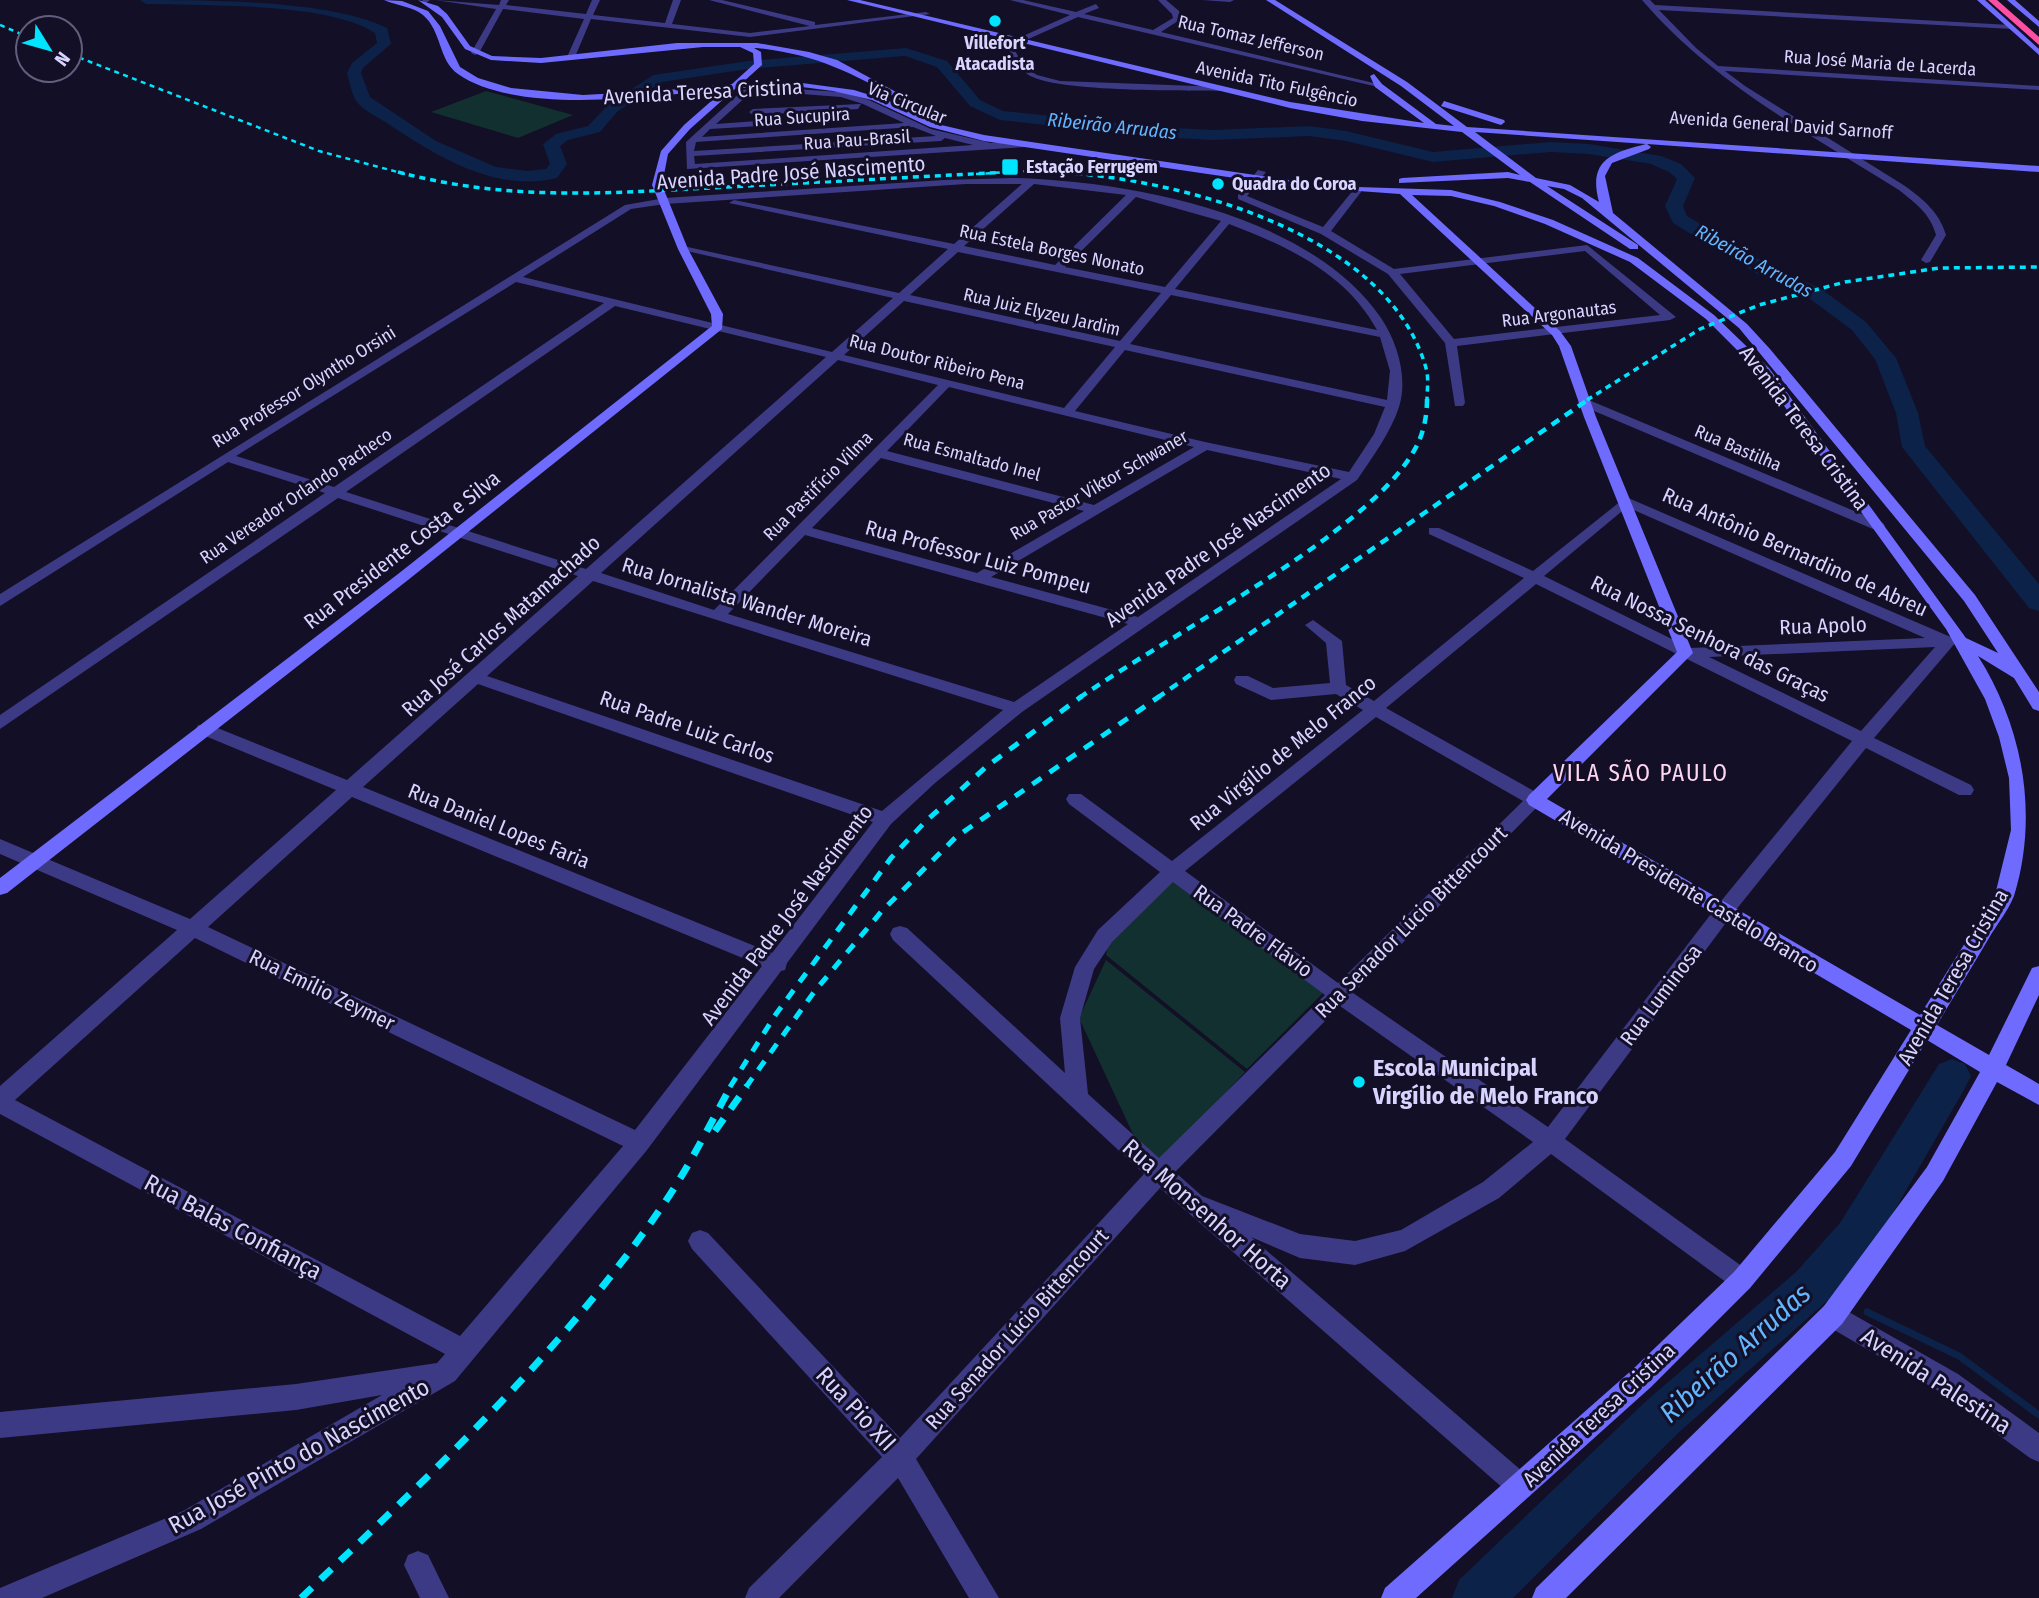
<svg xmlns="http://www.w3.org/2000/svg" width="2039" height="1598" font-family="'Fira Sans Condensed',sans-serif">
	<rect width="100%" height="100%" fill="#130f26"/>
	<path fill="#12302f" d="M486,91L573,115L518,138L431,112Z
		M1174,878L1323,993L1247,1069L1106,955L1109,942Z
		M1106,960L1245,1072L1161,1162L1139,1147L1079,1018Z"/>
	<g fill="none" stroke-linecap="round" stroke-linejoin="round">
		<path stroke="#0c2248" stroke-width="7" d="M1811,1287L1835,1300
			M1867,1312L1959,1356L2039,1415"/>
		<path fill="#0c2248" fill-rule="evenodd" d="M140,0C208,0 330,0 387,28L391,44L363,68L361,73L370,97L436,141L496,167L527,171L546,169L550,164L543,144L556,134L588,126L608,105L653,75L748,61L906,48L947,61L980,100L1003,111L1157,127L1213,130L1309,126L1346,131L1433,152L1551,142L1589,144L1661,156L1681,164L1695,178L1683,206L1687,216L1771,266L1820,288L1866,322L1896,358L1918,413L1925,446L2039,584V611L2029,608L1902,447L1896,413L1875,359L1852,330L1806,296L1757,274L1673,223L1665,206L1677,179L1669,172L1651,164L1589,154L1551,152L1433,162L1346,141L1309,136L1213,140L1157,137L1000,120L970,106L937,67L905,56L748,69L662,82L618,111L600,132L568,140L560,146L567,164L557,178C496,193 438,157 390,125C380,118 361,110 355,99C351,91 349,81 347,73L352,63L377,43L375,33C329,2 204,6 146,4Z
			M1952,1059L1965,1064L1971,1076L1965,1088L1870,1253L1826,1302L1677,1434L1513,1598H1452L1459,1580L1645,1402L1796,1272L1840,1223L1939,1064Z"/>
		<path fill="#3d3a85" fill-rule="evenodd" d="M422,0H430L425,4Z
			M435,0L499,5L501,0H509L506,5L586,14L592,0H600L593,15L665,23L673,0H681L672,24L750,33L810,26L709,0H722L815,22V25L926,12L930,14L750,37L591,19L575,57L571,59L567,57L584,19L503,9L479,53L475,55L471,53L496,9Z
			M1010,0H1023L1076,12L1096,4L1099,8L1084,14L1153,30L1173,18L1172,14L1158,0H1166L1179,11L1181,19L1161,32L1382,85L1378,87L1078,17L1026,40L1023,36L1070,15Z
			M1202,0H1234L1230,2Z
			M1642,0H1650L1655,5L2010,25L2013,29L1659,10L1696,48L1718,66L2039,86V90L1725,71L1745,86L1905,186C1924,200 1939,212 1946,235L1930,262L1926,263L1921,260L1936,235C1930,213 1916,204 1899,190C1808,133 1712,82 1642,0Z
			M998,34H1004L1022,62H1016Z
			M1029,70L1037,75L1060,81L1224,87L1228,89L1224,91C1189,90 1043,93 1025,72Z
			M763,87L841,92L869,100L931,129L991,143L1025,141L1030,144L1025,147L687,169L686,142L743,90ZM763,91L841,97L863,104L904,123L702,137L710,129L775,125L776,123L772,120L716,124L749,94ZM913,127L936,136L694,151L696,142ZM945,138L973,145L695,164L694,156L941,141Z
			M861,104L858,109L753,115L749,112L753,109Z
			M1258,170L1266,172L1247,196L1323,227L1355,188H1361V192L1331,231L1394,269L1587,245L1676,317L1670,320L1457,346L1465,403L1463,406H1455L1445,343L1388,274L1321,234L1238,199V195ZM1585,251L1660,315L1454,339L1400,274Z
			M1012,178C1130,181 1310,214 1381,318C1398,343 1408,379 1399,407C1391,432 1372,458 1357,480L1022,712L935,783L891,824L787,963L785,970L781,971L647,1150L455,1381L201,1529L42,1598H0V1588L183,1511L382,1395L296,1410L0,1438V1412L296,1384L437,1363L445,1354L0,1114V1086L177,930L0,854V839L190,919L336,790L198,733L196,729L198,725H210L347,780L578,576L338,498L0,729V715L325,493L228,462L0,606V594L625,205L665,198L944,180ZM966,184H1022L954,244L734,200L729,203L948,249L899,293L683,246L678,249L893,298L832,352L523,277L631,209L665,204ZM1034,184L1126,195L1055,265L964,246ZM1136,197L1221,221L1165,287L1065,267ZM1229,224C1287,246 1346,273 1377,330L1175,289ZM958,252L1161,293L1120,341L910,295ZM516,282L604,303L334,487L236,456ZM1171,295L1380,337L1390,371L1387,400L1130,344ZM904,301L1115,347L1064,408L844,355ZM615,306L826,357L586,569L346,492ZM1125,350L1385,407L1374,434L1349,472L1205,442L1075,411ZM838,360L938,385L714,610L601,573ZM949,387L1194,447L1094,505L887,451ZM1207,450L1341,479L1138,617L991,577ZM881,458L1084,511L977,573L812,528ZM805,535L1128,624L1014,702L728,614ZM593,581L1003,710L882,811L487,676ZM478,684L873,822L772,953L363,787ZM352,797L762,966L635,1130L208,927ZM195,938L623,1146L460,1336L15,1100Z
			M1584,398L1883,523L1885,526L1878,530L1873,529L1580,405L1578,402Z
			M1626,497L1953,638L1956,642L1874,738L1971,785L1974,790L1971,795H1959L1866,748L1731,916L1565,1139L1750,1272L1754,1280L1750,1288L1742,1292L1734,1288L1551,1154L1499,1198L1405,1251L1355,1265L1300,1258L1251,1237L1530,1478L1534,1487L1530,1496L1521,1500L1512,1496L1160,1188L916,1459L999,1598H969L898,1478L779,1598H745L749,1588L882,1457L692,1249L688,1241L692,1233L700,1230L708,1233L900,1438L1144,1174L893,940L890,934L893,928L900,926L907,928L1065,1073L1060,1018L1075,967L1098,930L1160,872L1069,804L1066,799L1069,794H1081L1172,861L1363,710L1336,694L1271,700L1236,684L1234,680L1236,676H1248L1273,688L1330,683L1326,643L1305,625L1313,620L1342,641L1346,685L1374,701L1524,578L1429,534V528H1439L1533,571ZM1627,507L1925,638L1690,648L1544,576ZM1536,584L1852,741L1717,906L1548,1127L1353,993L1544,800L1541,795L1386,708ZM1935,647L1861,731L1709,657ZM1376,717L1523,801L1338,983L1185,871ZM1173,882L1325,995L1159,1158L1088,1094L1080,1018L1094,969L1112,942ZM1340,1006L1533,1142L1483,1182L1401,1230L1355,1241L1300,1234L1202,1196L1175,1172Z
			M1833,1303L1958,1374L2039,1433V1462L2030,1458L1940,1392L1824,1324L1821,1315L1824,1306Z
			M418,1551L428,1555L449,1598H420L404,1565L408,1555Z"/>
		<path fill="#6f6bff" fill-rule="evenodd" d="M384,0L402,1L428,11L440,26L460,67L478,78L511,88L583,95L656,91L732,84L754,64L753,53L740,47H703L541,63L491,60L465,49L442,17L418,0L438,6L447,14L470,46L492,56L541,58L677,43H757L809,52L837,60L909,99L902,101C849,72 818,55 757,48H754L761,52L762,65L742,83H802L854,90L892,102L937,124L984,135L1289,180L1358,187L1451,190L1500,202L1553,220L1638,258L1714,315L1769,368L1966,638L1998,653L1964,601L1739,328L1582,198L1564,189L1547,186L1638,245V249H1630L1530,182L1508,178L1399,183V179L1402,178L1508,172L1520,175L1462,132L1362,121L1290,108L847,0H860L1290,102L1424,123L1375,87L1370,76L1374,74L1382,84L1436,124L1454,126L1401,86L1266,0H1275L1407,82L1467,127L2039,166V172L1647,144L1651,147L1649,149L1612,163L1605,176L1613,213L1747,324L1770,349L1975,595L2039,692V711L2033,709L2014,678L1978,656C2023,727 2039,815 2014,896C2008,911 1997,924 1989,938C1972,967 1954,996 1937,1025L1989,1055L2032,968L2039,966V995L2006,1065L2039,1084V1105L1997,1082L1943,1181L1842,1324L1566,1598H1532L1536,1588L1824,1306L1927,1167L1980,1072L1927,1040L1851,1166L1750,1288L1651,1387L1416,1598H1381L1385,1588L1633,1369L1734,1272L1835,1152L1911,1030L1529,805L1526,800L1529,795L1677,652L1584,417L1559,346L1552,335L1400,194L1289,186L984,141L930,127L872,100L833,91L802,87L736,88L690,129L668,154L662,185L688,249L723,314L722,329L408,580L7,893L0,895V878L398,574L712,326L711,314L678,249L652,185L661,151L684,125L725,89C655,96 518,116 458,74C438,60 442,31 423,15C412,6 397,6 384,0ZM1475,132L1646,144C1610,153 1588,161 1599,202L1570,185L1536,178ZM1412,195L1451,196L1494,206L1545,224L1630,262L1706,319L1761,374L1946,629L1985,699L1999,737L2009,778L2011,830L1995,895L1920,1015L1547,799L1693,653L1596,417L1571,346L1560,331Z
			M1977,0H1985L2039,49V55Z
			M2007,0H2015L2039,21V27Z
			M1444,101L1504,120L1505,122L1501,125L1441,106Z"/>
		<path fill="#ff4fa3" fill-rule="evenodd" d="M1988,0H1997L2039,37V45Z"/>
		<path stroke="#00e5ff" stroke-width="2.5" stroke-dasharray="5 4.5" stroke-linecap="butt" d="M0,25L28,37
			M70,54L319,151L405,174
			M976,174L1026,171L1083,174"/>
		<path stroke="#00e5ff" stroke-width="3.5" stroke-dasharray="6 5" stroke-linecap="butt" d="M398,172C511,202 612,193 727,187C821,182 915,177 1009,172
			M1054,172C1177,178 1388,232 1426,368C1429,378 1427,390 1427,400
			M1587,400L1700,329L1759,305L1845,282L1939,268L2039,267"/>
		<path stroke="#00e5ff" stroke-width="4.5" stroke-dasharray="9 7" stroke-linecap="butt" d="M1079,698C1160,643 1246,597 1325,539C1356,515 1391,488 1412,454C1423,437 1427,418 1427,399
			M1157,698L1589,399"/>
		<path stroke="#00e5ff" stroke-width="5" stroke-dasharray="11 10" stroke-linecap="butt" d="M730,1087L776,1014L891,858L925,822L986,767L1082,696
			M746,1087L814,992L881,912L956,837L1160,696"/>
		<path stroke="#00e5ff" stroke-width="7" stroke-dasharray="15 12" stroke-linecap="butt" d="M715,1131L747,1086
			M301,1598C430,1475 562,1353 663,1205C689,1167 709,1126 731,1086"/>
	</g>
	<g fill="#00e5ff" stroke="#130f26" stroke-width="2.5">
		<circle cx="995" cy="21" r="7"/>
		<rect x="1001" y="158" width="18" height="18" rx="3.5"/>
		<circle cx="1218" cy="184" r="7"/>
		<circle cx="1359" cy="1082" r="7"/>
	</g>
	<g text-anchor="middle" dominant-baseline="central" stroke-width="6" stroke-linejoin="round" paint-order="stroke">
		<g font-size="18" fill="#d9d4ff" stroke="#130f26">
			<text transform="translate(1251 38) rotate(13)">Rua Tomaz Jefferson</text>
			<text transform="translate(1880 63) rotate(4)">Rua José Maria de Lacerda</text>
			<text transform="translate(1277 84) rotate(12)">Avenida Tito Fulgêncio</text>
			<text transform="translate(907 103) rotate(22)">Via Circular</text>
			<text transform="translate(802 117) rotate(-4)">Rua Sucupira</text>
			<text transform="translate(1781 125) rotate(4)">Avenida General David Sarnoff</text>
			<text transform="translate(857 140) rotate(-4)">Rua Pau-Brasil</text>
			<text transform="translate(1052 250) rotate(12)">Rua Estela Borges Nonato</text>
			<text transform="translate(1042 312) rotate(13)">Rua Juiz Elyzeu Jardim</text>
			<text transform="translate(1559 314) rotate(-7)">Rua Argonautas</text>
			<text transform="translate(937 362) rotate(14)">Rua Doutor Ribeiro Pena</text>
			<text transform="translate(304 387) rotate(-32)">Rua Professor Olyntho Orsini</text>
			<text transform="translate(1738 448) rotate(23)">Rua Bastilha</text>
			<text transform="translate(972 457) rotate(15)">Rua Esmaltado Inel</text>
			<text transform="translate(1099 485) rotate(-30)">Rua Pastor Viktor Schwaner</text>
			<text transform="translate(818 486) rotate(-45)">Rua Pastifício Vilma</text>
			<text transform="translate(296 496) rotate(-34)">Rua Vereador Orlando Pacheco</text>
		</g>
		<g font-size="18" font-weight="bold" fill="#d9d4ff" stroke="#130f26" text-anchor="start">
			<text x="995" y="43" text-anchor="middle">Villefort<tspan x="995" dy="21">Atacadista</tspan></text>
			<text x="1026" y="167">Estação Ferrugem</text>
			<text x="1232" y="184">Quadra do Coroa</text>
		</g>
		<g font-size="19" font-style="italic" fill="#62b6ff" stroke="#130f26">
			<text transform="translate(1112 126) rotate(6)">Ribeirão Arrudas</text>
			<text transform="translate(1754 261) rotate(29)">Ribeirão Arrudas</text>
		</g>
		<g font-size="21" fill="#d9d4ff" stroke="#130f26">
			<text transform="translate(703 92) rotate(-3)">Avenida Teresa Cristina</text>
			<text transform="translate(791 173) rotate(-4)">Avenida Padre José Nascimento</text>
			<text transform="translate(1804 428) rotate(53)">Avenida Teresa Cristina</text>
			<text transform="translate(1218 545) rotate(-35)">Avenida Padre José Nascimento</text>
			<text transform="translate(402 550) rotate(-38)">Rua Presidente Costa e Silva</text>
			<text transform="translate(1795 552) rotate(24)">Rua Antônio Bernardino de Abreu</text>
			<text transform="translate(978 557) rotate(15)">Rua Professor Luiz Pompeu</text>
			<text transform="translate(747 602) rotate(17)">Rua Jornalista Wander Moreira</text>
			<text transform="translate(501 626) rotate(-42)">Rua José Carlos Matamachado</text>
			<text transform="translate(1823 626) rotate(-2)">Rua Apolo</text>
			<text transform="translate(1710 639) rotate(26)">Rua Nossa Senhora das Graças</text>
			<text transform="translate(687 727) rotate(19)">Rua Padre Luiz Carlos</text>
			<text transform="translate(1283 753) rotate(-39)">Rua Virgílio de Melo Franco</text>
			<text transform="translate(499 826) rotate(22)">Rua Daniel Lopes Faria</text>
			<text transform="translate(1689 891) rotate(31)">Avenida Presidente Castelo Branco</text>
			<text transform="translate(787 915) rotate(-53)">Avenida Padre José Nascimento</text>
			<text transform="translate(1411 922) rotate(-45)">Rua Senador Lúcio Bittencourt</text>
			<text transform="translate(1253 931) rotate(36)">Rua Padre Flávio</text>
			<text transform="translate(1953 977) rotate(-60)">Avenida Teresa Cristina</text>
			<text transform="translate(322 990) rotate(26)">Rua Emílio Zeymer</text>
			<text transform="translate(1661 995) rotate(-53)">Rua Luminosa</text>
			<text transform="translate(1017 1329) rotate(-48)">Rua Senador Lúcio Bittencourt</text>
			<text transform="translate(1599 1415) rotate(-43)">Avenida Teresa Cristina</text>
		</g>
		<g font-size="23" letter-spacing="2" fill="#ffd6f0" stroke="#130f26">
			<text x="1641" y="773">VILA SÃO PAULO</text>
		</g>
		<g font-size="24" font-weight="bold" fill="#d9d4ff" stroke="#130f26" text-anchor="start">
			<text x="1373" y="1068">Escola Municipal<tspan x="1373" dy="28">Virgílio de Melo Franco</tspan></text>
		</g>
		<g font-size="24" fill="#d9d4ff" stroke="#130f26">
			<text transform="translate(1207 1214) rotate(41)">Rua Monsenhor Horta</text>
			<text transform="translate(233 1227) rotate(28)">Rua Balas Confiança</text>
			<text transform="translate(1936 1381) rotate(33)">Avenida Palestina</text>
			<text transform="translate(856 1409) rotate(47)">Rua Pio XII</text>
			<text transform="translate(299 1456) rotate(-29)">Rua José Pinto do Nascimento</text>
		</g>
		<g font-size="28" font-style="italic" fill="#62b6ff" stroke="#130f26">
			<text transform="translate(1735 1353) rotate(-42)">Ribeirão Arrudas</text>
		</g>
	</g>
	<g transform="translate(49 49) rotate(127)"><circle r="33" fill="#130f26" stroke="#625e7d" stroke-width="2"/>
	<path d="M0-5L12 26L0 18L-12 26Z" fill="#00e5ff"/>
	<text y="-10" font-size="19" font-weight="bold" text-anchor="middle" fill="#d9d4ff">N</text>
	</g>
</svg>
